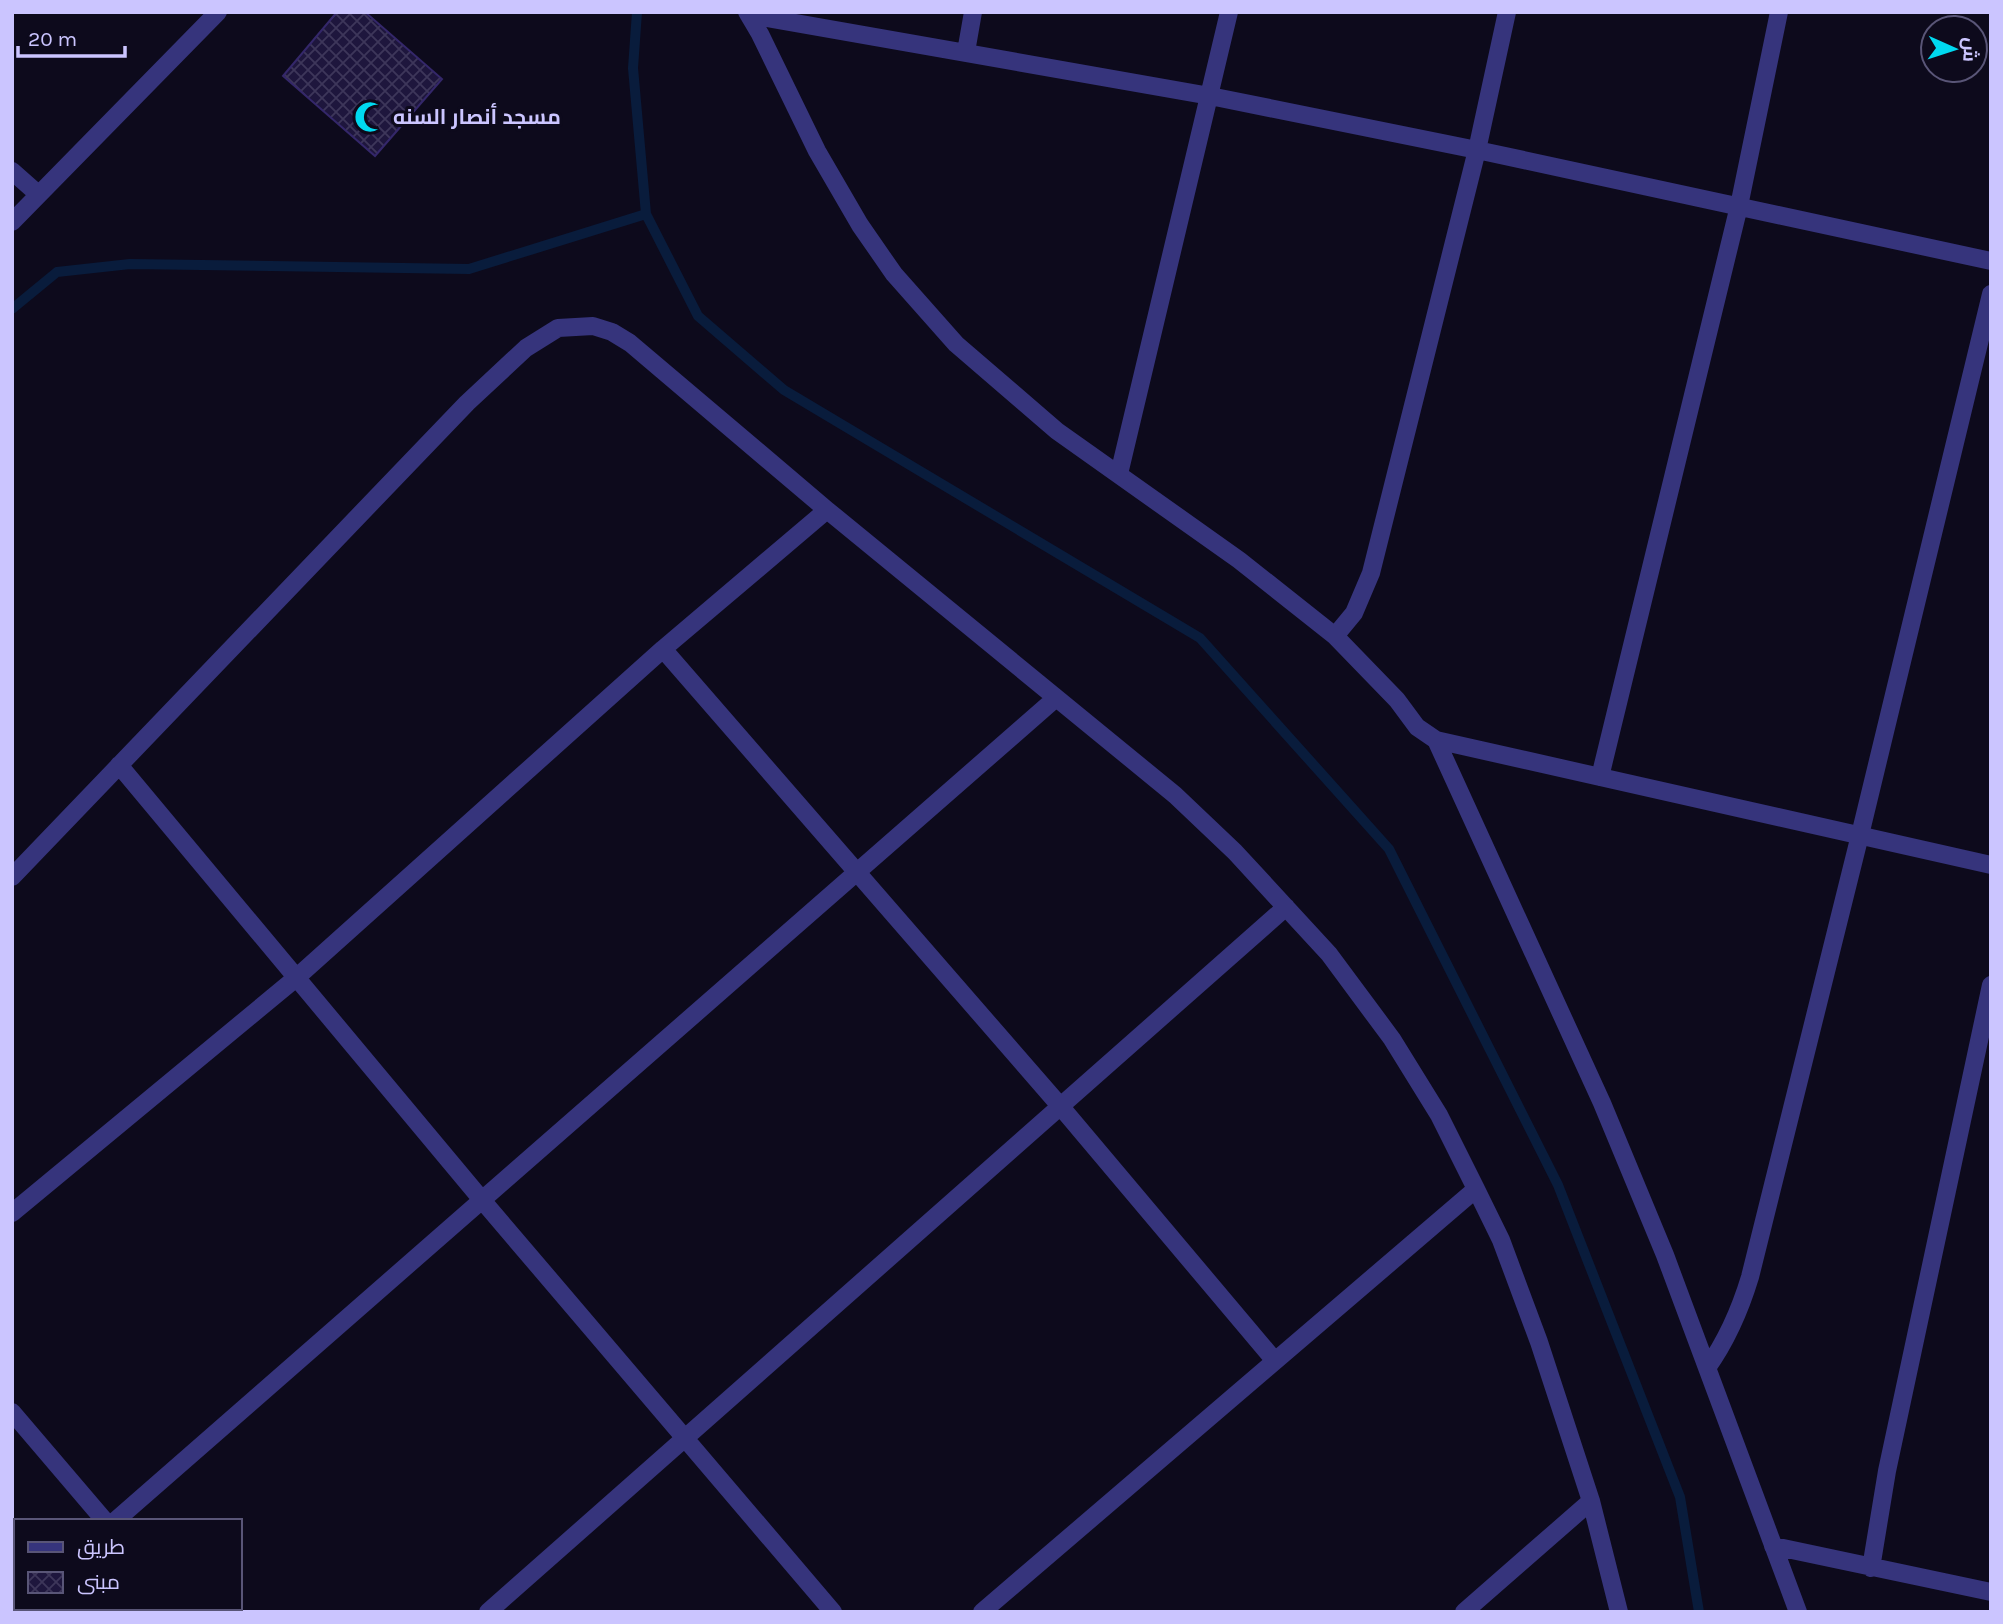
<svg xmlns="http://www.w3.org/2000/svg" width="2003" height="1624" font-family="Karla,Cairo,sans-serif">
	<defs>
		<pattern id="building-cross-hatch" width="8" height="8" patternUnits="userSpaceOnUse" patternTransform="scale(1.75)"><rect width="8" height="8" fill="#1e163d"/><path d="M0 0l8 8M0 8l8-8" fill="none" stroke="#3d365a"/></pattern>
	</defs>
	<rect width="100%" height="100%" fill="#0d0a1c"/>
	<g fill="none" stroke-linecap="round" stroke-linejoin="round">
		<path stroke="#091c3c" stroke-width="10" d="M637,12L633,68L646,214L698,316L784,390L1200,638L1389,849L1558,1185L1680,1497L1699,1612
			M12,309L57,272L130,264L469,269L646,214"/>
	</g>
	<path fill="url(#building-cross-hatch)" stroke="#34276a" stroke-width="2" d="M337,12H365L442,79L375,156L283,76Z"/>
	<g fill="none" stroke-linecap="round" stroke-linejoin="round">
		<path stroke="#36347c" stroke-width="18" d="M747,12L760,34L817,151L860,225L894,274L956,344L1057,431L1239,560L1335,636L1397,700L1417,727L1436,740L1991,865
			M750,15L1210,96L1477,150L1991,261
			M966,52L973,12
			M12,171L38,194
			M12,222L218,12
			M1119,474L1229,12
			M1335,636L1354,613L1371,573L1477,150L1507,12
			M663,649L1061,1107L1275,1361
			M1436,740L1602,1103L1665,1255L1798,1612
			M119,765L482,1200L833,1612
			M1600,777L1739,206L1779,12
			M12,877L467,403L526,348L558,328L593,326L612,332L630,343L827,510L1175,795L1235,852L1329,954L1392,1039L1439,1115L1476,1189L1501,1240L1539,1342L1591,1501L1619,1612
			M12,1213L296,978L663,649L827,510
			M1707,1368C1727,1340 1740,1310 1750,1277L1860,835L1991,294
			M12,1412L105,1521
			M115,1521L1056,698
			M1773,1546L1991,1592
			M1871,1568L1887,1471L1991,985
			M183,1608L186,1612
			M12,1611L16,1608
			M488,1612L1286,907
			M982,1612L1476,1189
			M1464,1612L1591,1501"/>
	</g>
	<defs>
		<symbol id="mosque-bare" viewBox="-9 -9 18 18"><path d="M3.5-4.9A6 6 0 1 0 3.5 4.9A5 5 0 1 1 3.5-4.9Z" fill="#00d9f0" stroke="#0d0a1c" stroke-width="2.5" paint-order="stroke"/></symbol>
	</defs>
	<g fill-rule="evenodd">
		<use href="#mosque-bare" x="348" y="95" width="44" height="44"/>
	</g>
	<g text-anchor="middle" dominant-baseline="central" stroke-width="6" stroke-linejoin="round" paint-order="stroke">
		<g font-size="21" font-weight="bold" fill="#cbc5ff" stroke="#0d0a1c" text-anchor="start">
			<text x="393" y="117">مسجد أنصار السنه</text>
		</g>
	</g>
	<rect width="2003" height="1624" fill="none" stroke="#cbc5ff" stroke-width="28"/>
	<rect x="14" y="1519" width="228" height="91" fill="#0d0a1c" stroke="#595577" stroke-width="2"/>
	<rect x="28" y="1542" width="35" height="10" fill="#36347c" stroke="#595577" stroke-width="2"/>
	<text x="77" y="1554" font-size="21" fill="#cbc5ff">طريق</text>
	<rect x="28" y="1572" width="35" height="21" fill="url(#building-cross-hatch)" stroke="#595577" stroke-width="2"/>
	<text x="77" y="1589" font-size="21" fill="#cbc5ff">مبنى</text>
	<g transform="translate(1954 49) rotate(93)"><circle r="33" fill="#0d0a1c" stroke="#595577" stroke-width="2"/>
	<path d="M0-5L12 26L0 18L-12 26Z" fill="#00d9f0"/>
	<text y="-10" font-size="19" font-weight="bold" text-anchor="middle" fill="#cbc5ff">ش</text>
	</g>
	<path d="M18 46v10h107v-10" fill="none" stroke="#cbc5ff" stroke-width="3.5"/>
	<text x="28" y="46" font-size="21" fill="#cbc5ff" stroke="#0d0a1c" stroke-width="5" paint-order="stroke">20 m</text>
</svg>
